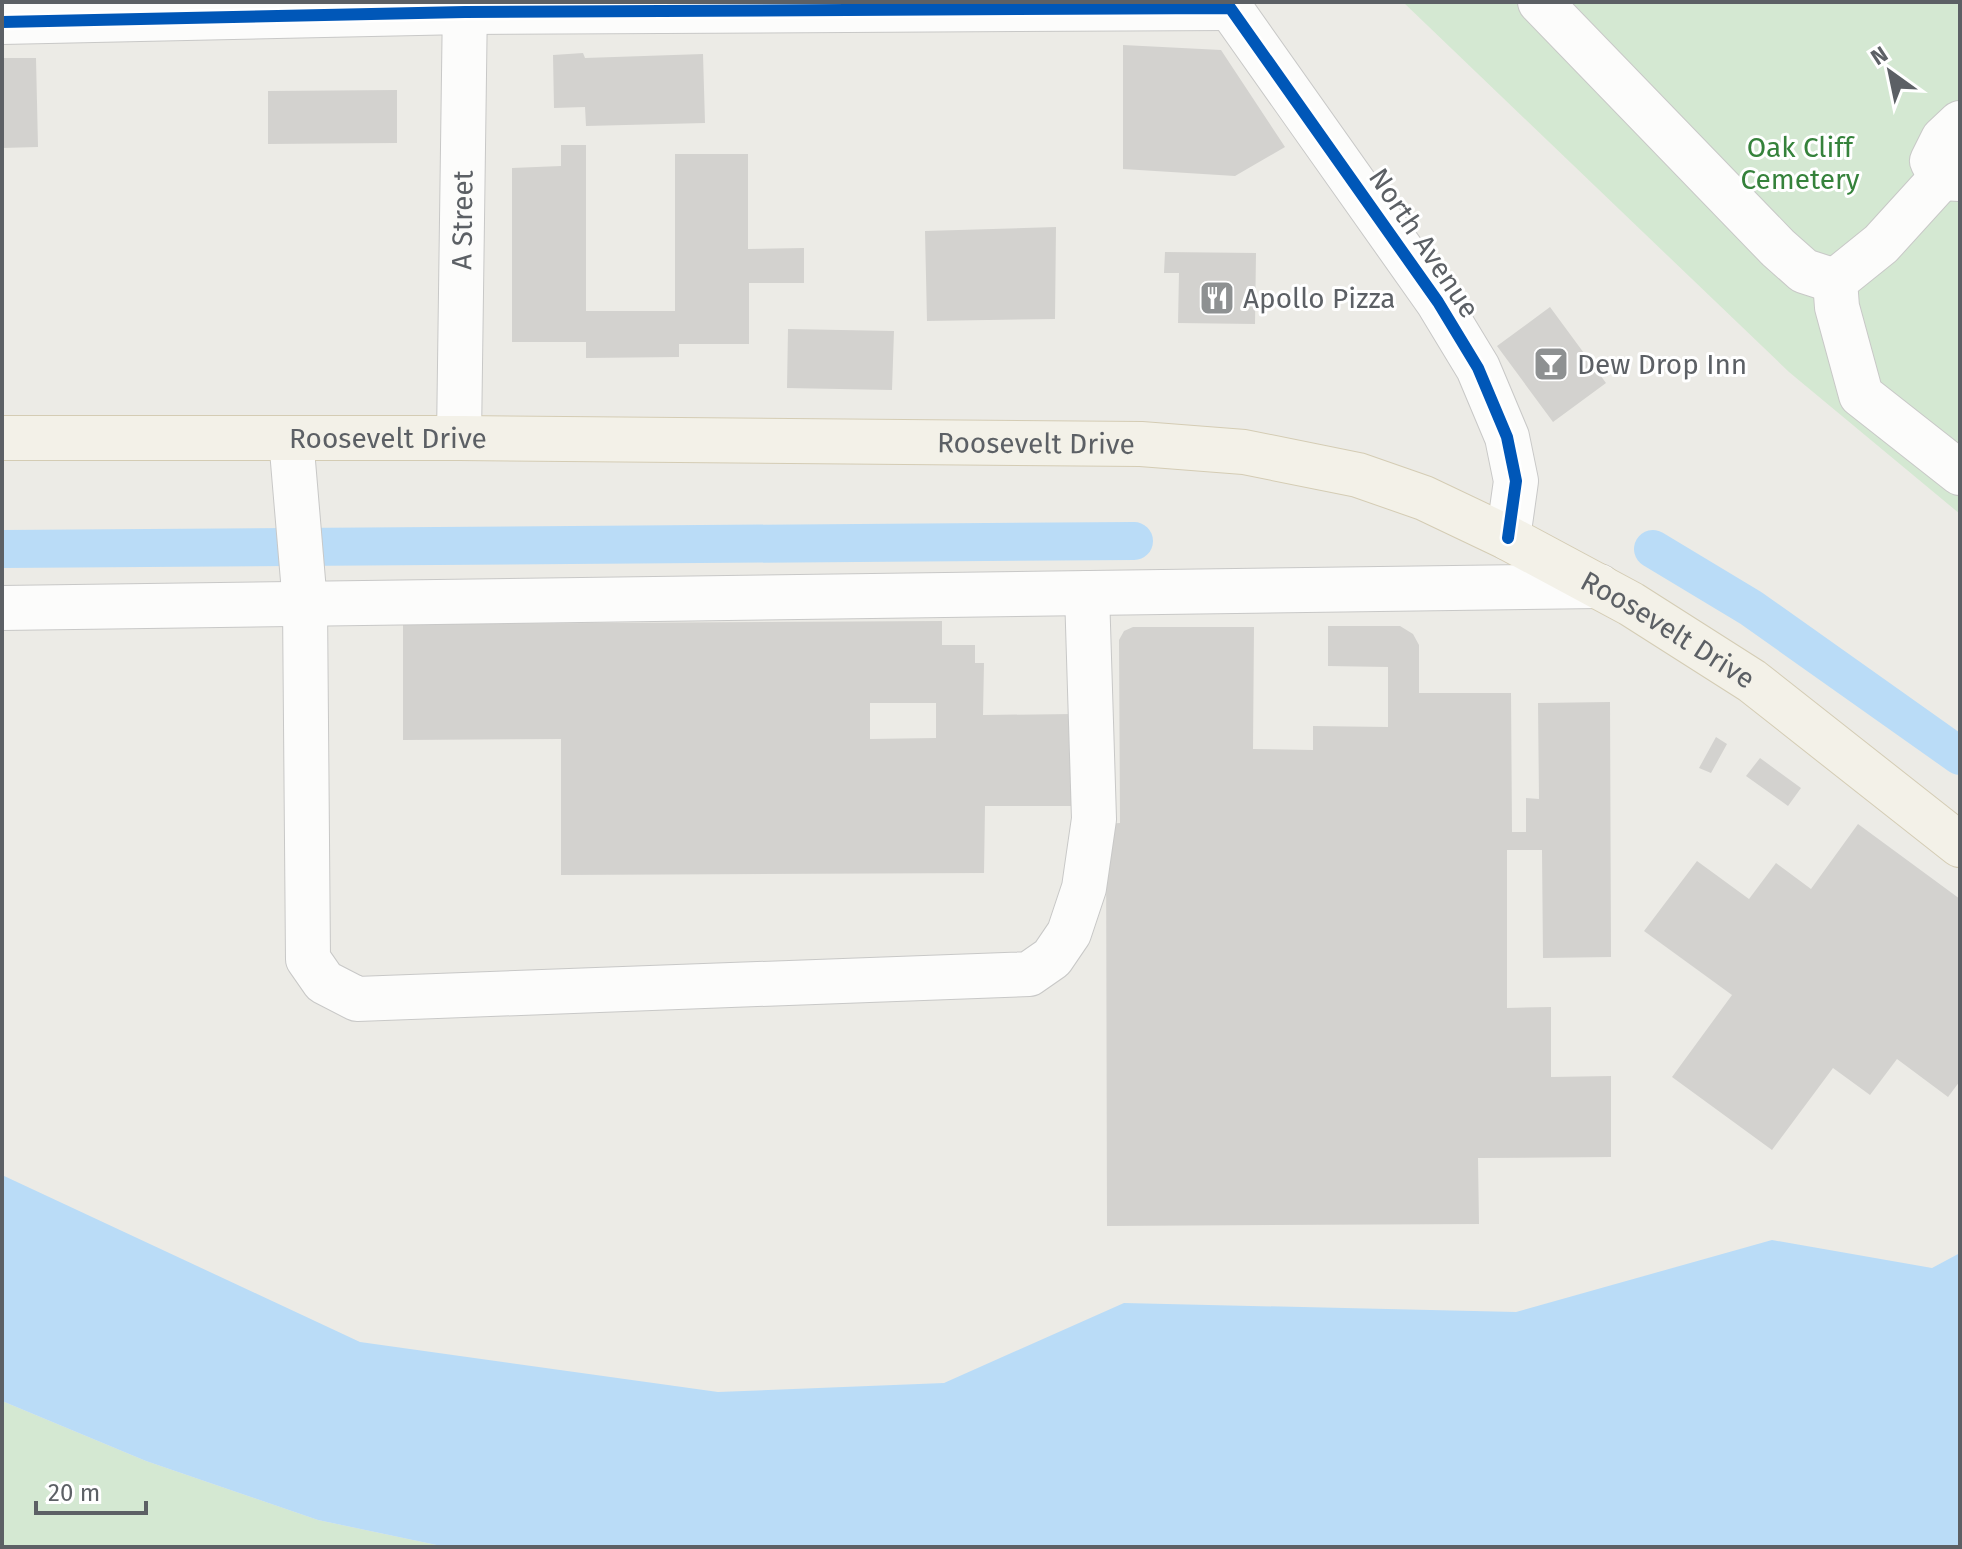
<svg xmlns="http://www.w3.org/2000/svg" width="1962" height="1549" font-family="'Fira Sans',sans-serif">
	<rect width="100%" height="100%" fill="#ecebe6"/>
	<path fill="#d4e8d2" d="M1403,2H1960V514L1789,372Z
		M2,1401L146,1461L318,1520L446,1547H2Z"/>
	<path fill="#badcf7" d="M2,1175L360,1342L718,1392L944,1383L1124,1303L1516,1312L1772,1240L1932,1268L1960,1253V1547H446L318,1520L146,1461L2,1401Z"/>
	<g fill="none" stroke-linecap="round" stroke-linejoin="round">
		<path stroke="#badcf7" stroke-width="38" d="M2,549L1134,541
			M1653,549L1751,608L1960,756"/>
	</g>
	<path fill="#d3d2cf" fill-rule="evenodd" d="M1123,45L1221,50L1285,147L1235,176L1123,169Z
		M583,53L585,58L703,54L705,123L586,126L585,107L554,108L553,55Z
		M2,58H36L38,147L2,148Z
		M397,90V143L268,144V91Z
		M561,145H586V311H675V154H748V249L804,248V283H749V344H679V357L586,358V342H512V168L561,166Z
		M1056,227L1055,319L927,321L925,231Z
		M1165,252L1256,253L1255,324L1178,323L1179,273H1164Z
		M1550,307L1606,383L1553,422L1497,346Z
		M788,329L894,331L892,390L787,388Z
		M942,621V645H975V663H984L983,715L1073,714V806H985L984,873L561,875V739L403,740V624ZM870,703H936V738L870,739Z
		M1328,626H1400L1413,634L1419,645V693H1511L1512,832H1526V798L1539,799L1538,703L1610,702L1611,957L1543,958L1542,850H1507V1008L1551,1007V1077L1611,1076V1157L1478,1158L1479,1224L1107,1226L1106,824L1120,823L1119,640L1124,631L1133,627H1254L1253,749L1313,750V726L1388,727V667L1328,666Z
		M1716,737L1727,744L1711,773L1699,768Z
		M1760,758L1801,788L1788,806L1746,776Z
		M1858,824L1960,899V1081L1948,1097L1897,1059L1870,1095L1833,1068L1772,1150L1672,1077L1732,995L1644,931L1697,861L1749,899L1776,863L1811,889Z"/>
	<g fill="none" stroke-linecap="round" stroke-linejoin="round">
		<defs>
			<g id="minor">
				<path d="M1226,2L1438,302L1478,368L1507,437L1516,481L1508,538"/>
				<path d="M1540,2L1778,248L1804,271L1835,281"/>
				<path d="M2,22L465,12L1229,8"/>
				<path d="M1960,123L1943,139L1932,161L1941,178L1960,179"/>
				<path d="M1941,178L1881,244L1835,281L1837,307L1861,395L1960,473"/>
				<path d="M291,438L305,604L308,959L324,982L357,999L1029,974L1052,958L1069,933L1084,888L1094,819L1087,593"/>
				<path id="s1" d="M459,438L465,2"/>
				<path d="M2,608L1599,586"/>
			</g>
			<g id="major">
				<path id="s2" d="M2,438H459L1141,444L1244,452L1358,475L1424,498L1508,538L1631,604L1752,681L1960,845"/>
			</g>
		</defs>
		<use href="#minor" stroke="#c8c8c7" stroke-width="46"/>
		<use href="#major" stroke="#d4ccb4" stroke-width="46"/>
		<use href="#minor" stroke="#fcfcfb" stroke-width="44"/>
		<use href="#major" stroke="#f3f1e8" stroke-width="44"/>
		<defs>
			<path id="cycleway" d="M1226,2L1438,302L1478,368L1507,437L1516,481L1508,538
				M2,22L465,12L1229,8"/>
		</defs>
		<use href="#cycleway" stroke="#fff" stroke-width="17"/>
		<use href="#cycleway" stroke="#0057b8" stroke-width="12"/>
	</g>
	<defs>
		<symbol id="restaurant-square" viewBox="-11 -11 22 22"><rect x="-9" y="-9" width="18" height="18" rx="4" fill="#8e9192" stroke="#fff"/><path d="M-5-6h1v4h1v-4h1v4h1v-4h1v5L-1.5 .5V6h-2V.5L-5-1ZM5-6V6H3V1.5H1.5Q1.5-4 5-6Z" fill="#fff"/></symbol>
		<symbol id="bar-square" viewBox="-11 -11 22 22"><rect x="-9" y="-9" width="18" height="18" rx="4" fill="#8e9192" stroke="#fff"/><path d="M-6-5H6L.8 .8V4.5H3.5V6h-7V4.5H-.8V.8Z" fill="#fff"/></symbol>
	</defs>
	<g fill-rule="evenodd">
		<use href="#restaurant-square" x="1197" y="278" width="40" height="40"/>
		<use href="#bar-square" x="1531" y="344" width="40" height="40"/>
	</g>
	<g text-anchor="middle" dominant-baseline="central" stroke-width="6" stroke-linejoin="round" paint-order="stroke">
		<g font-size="28" fill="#35823b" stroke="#fff">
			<text x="1800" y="147">Oak Cliff<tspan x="1800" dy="32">Cemetery</tspan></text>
		</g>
		<g font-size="28" fill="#5c6065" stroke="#fff">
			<text stroke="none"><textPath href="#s1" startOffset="218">A Street</textPath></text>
			<text transform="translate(1424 243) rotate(56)">North Avenue</text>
			<text stroke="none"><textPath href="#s2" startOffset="386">Roosevelt Drive</textPath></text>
			<text stroke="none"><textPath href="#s2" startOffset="1034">Roosevelt Drive</textPath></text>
			<text stroke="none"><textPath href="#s2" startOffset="1706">Roosevelt Drive</textPath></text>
		</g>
		<g font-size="28" fill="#5c6065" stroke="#fff" text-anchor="start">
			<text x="1243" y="298">Apollo Pizza</text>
			<text x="1577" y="364">Dew Drop Inn</text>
		</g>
	</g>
	<rect width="1962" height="1549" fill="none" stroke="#5c6065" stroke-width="8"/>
	<g transform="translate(1890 72) rotate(327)" stroke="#ffffff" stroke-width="6" paint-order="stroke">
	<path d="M0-6L14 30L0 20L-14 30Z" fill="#5c6065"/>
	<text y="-12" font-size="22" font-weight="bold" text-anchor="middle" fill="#5c6065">N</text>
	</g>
	<path d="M36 1501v12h110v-12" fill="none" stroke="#5c6065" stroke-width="4"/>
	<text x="48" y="1501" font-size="24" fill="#5c6065" stroke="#ffffff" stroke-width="6" paint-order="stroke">20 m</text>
</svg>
